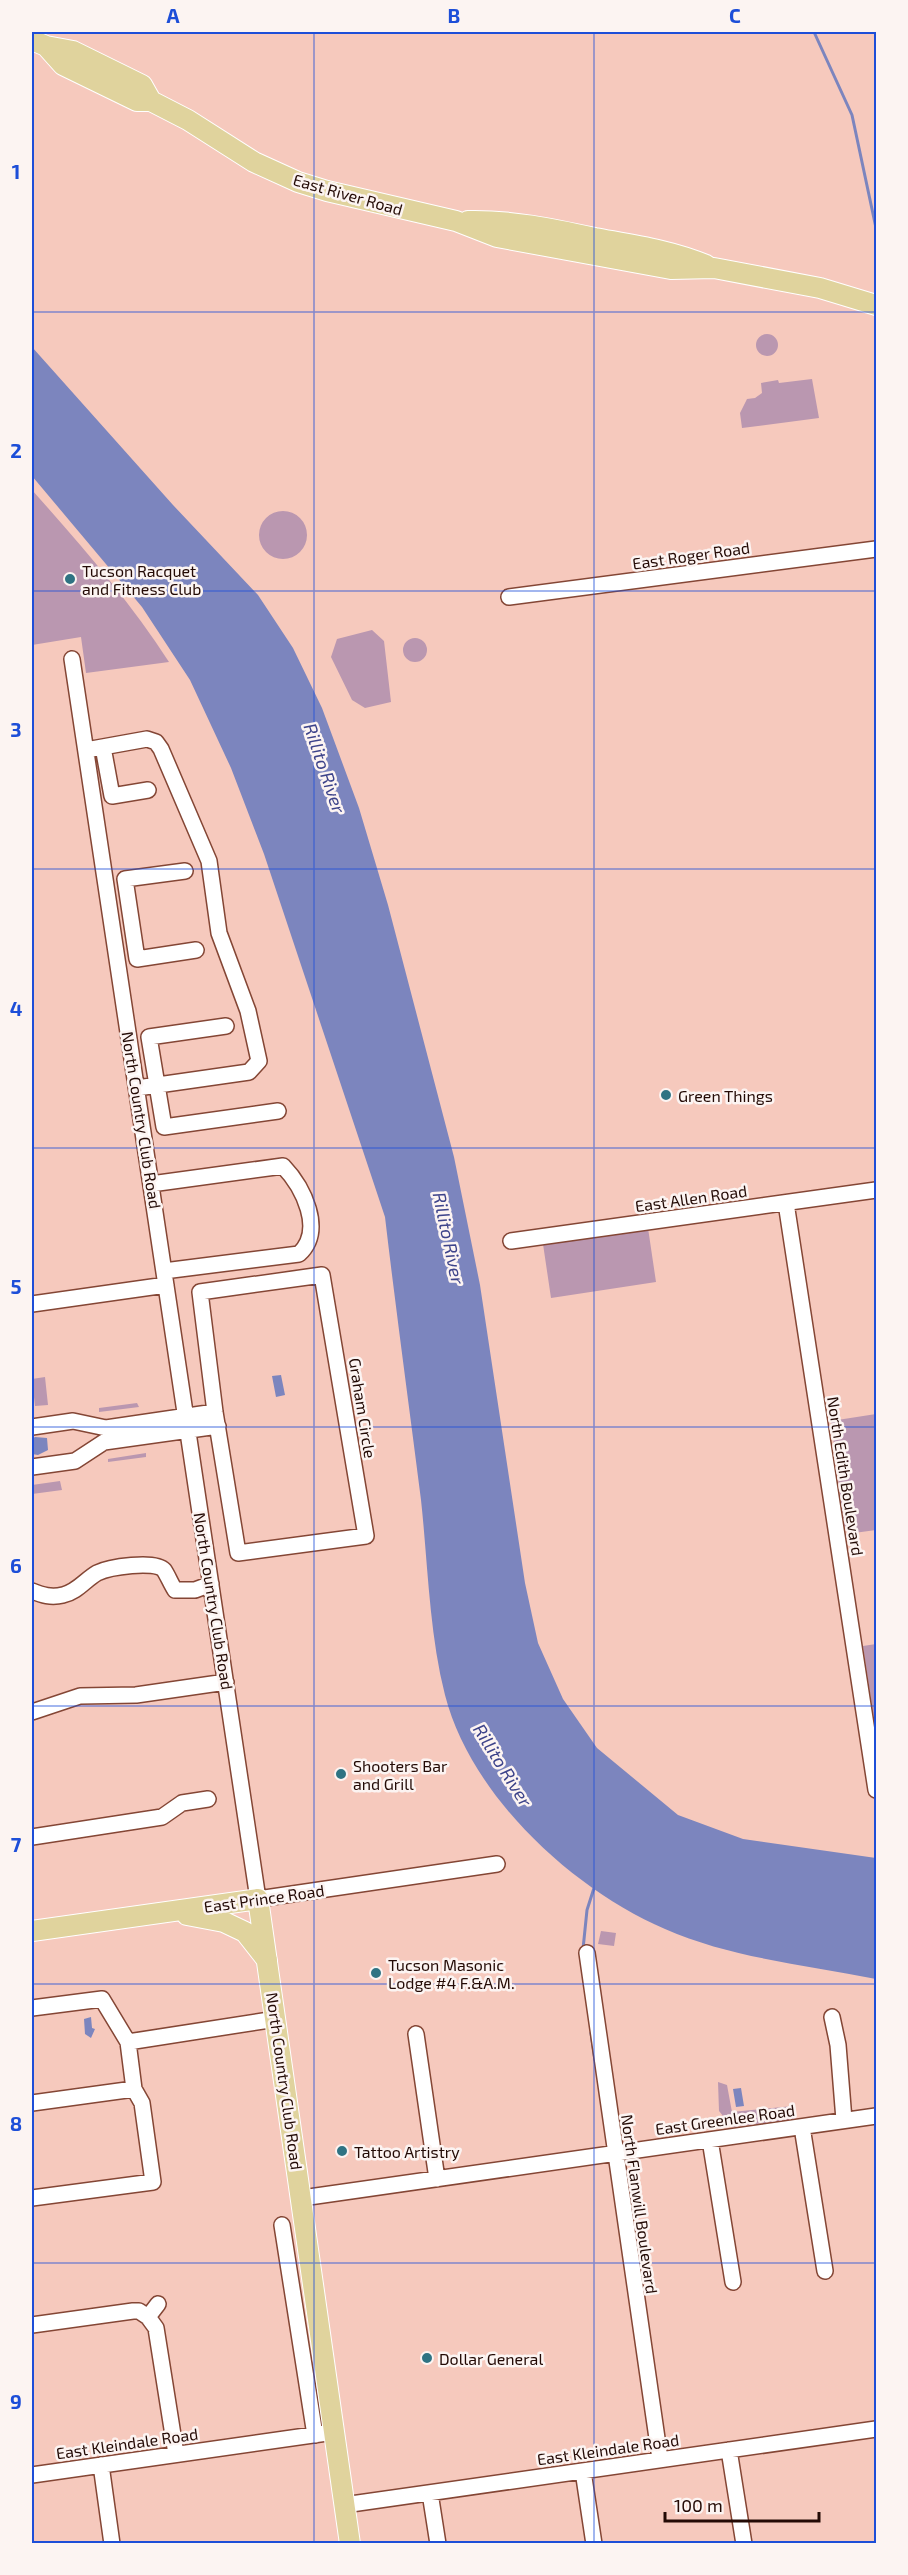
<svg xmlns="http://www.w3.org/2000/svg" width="908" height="2575" font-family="'Exo 2',sans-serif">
	<rect width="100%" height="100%" fill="#f6c9bd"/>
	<path fill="#ba97b0" d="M756 345a11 11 0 1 1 22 0a11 11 0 1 1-22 0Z
		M812,379L819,418L742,428L740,413L747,399L755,398L762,393L761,383L778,380L779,383Z
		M32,490C81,545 129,600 169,662L86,673L81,637L32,645Z
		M259 535a24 24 0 1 1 48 0a24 24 0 1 1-48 0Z
		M372,630L384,641L391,702L365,708L352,700L331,657L337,639Z
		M403 650a12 12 0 1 1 24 0a12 12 0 1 1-24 0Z
		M648,1228L656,1282L551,1298L543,1244Z
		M45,1377L48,1405L35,1406L32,1379Z
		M137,1403L139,1407L99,1412V1408Z
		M876,1414V1530L854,1533L844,1526L831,1421Z
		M146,1453V1457L108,1462V1459Z
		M60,1481L62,1490L32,1494V1485Z
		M876,1644V1732L863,1646Z
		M601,1931L616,1933L614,1946L598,1944Z
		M718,2082L727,2085L732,2112L793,2106L795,2119L732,2127L719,2111Z"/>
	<path fill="#7c85be" d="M32,347L173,505L258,595L293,648L322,708L359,808L388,905L454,1157L480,1285L525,1583L538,1643L563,1699L597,1748L678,1815L743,1839L876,1858V1979C806,1965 731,1958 665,1929C572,1889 471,1796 445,1695C429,1632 428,1564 421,1500C409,1405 396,1311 385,1217L264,854L231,768L190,680L142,607L32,476Z
		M281,1375L285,1395L276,1397L272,1376Z
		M35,1437L47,1438L48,1450L38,1455L32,1454V1439Z
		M91,2017L92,2028L95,2029L91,2038L85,2034L84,2019Z
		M741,2088L744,2106L736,2107L733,2089Z"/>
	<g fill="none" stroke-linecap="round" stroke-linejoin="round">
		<path stroke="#7c85be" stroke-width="3" d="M814,32L852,115L876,228
			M583,1949L587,1910L594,1888
			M591,2033L595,2060"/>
		<defs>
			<path id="minor" d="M509,597L876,549
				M72,659L258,1899L497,1864
				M103,747L112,796L148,790
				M86,750L147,739L156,742L161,749L209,861L219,933L248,1011L259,1061L249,1072L137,1088
				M185,871L125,879L137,959L196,950
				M226,1026L149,1037L164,1127L278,1111
				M151,1184L283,1166C303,1187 325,1230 299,1254L164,1271
				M786,1203L876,1790
				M511,1241L876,1190
				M322,1275L366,1536L238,1553L215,1412L200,1292Z
				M32,1304L166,1285
				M32,1427L73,1421L106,1428L215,1412
				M32,1467L75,1461L104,1442L218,1426
				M32,1591C42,1595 51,1598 63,1595C77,1592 85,1580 97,1573C109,1567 155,1560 164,1570C168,1576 171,1584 175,1590H195L211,1584
				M32,1712L80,1696L136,1695L226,1682
				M32,1837L162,1817L182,1803L208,1799
				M587,1953L660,2459
				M32,2008L102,1999L128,2042L276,2019
				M832,2017L838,2045L844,2120
				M416,2034L437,2179
				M32,2103L134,2089
				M802,2127L825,2271
				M710,2140L733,2282
				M32,2198L153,2182L142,2103L134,2089L128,2042
				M302,2198L876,2116
				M282,2225L315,2435
				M148,2317L156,2328L176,2454
				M32,2325L133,2311H139L148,2317L158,2304
				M729,2450L744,2544
				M101,2465L112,2544
				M583,2471L594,2544
				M32,2475L334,2432
				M430,2493L438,2544
				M344,2505L876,2429"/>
			<path id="major" d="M32,40L46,46L73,51L142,85L151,101
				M46,46L63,65L137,101H151L188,120L254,162L298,182L327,191L456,221L497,237L671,269L714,268L820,288L876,305
				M468,221C511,220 553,229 595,238C633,245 670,250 706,265
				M187,1915L224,1922L245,1932L267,1960
				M32,1931L258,1899L350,2544"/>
		</defs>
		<use href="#minor" stroke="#844635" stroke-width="18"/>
		<use href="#major" stroke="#fff" stroke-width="22"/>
		<use href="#minor" stroke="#fff" stroke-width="15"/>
		<use href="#major" stroke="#e0d39d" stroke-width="20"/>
	</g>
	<path fill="none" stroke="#1d4ed8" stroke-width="1.5" stroke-opacity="0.55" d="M314,32V2544M594,32V2544M32,312H876M32,591H876M32,869H876M32,1148H876M32,1427H876M32,1706H876M32,1984H876M32,2263H876"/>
	<g fill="#2f7383" stroke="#fcf4f2" stroke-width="2">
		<circle cx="70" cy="579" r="6"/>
		<circle cx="666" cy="1095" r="6"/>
		<circle cx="341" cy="1774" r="6"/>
		<circle cx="376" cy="1973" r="6"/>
		<circle cx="342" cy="2151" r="6"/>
		<circle cx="427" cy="2358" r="6"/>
	</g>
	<g text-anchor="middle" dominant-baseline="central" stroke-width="5" stroke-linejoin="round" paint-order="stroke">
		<g font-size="16" fill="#230a05" stroke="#fcf4f2">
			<text transform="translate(348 194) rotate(16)">East River Road</text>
			<text transform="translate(691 555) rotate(-8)">East Roger Road</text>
			<text transform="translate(142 1120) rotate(81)">North Country Club Road</text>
			<text transform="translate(691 1198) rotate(-8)">East Allen Road</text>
			<text transform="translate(363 1408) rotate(81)">Graham Circle</text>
			<text transform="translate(846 1476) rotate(81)">North Edith Boulevard</text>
			<text transform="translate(214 1601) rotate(81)">North Country Club Road</text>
			<text transform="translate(264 1898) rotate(-8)">East Prince Road</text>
			<text transform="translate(285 2081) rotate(82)">North Country Club Road</text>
			<text transform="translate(725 2119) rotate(-8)">East Greenlee Road</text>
			<text transform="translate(640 2204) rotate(82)">North Flanwill Boulevard</text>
			<text transform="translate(127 2443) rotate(-8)">East Kleindale Road</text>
			<text transform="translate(608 2449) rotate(-8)">East Kleindale Road</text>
		</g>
		<g font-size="16" fill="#230a05" stroke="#fcf4f2" text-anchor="start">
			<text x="82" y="570">Tucson Racquet<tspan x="82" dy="18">and Fitness Club</tspan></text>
			<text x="678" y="1095">Green Things</text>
			<text x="353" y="1765">Shooters Bar<tspan x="353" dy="18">and Grill</tspan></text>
			<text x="388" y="1964">Tucson Masonic<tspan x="388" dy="18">Lodge #4 F.&amp;A.M.</tspan></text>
			<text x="354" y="2151">Tattoo Artistry</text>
			<text x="439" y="2358">Dollar General</text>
		</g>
		<g font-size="18" font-style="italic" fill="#3d438a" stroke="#fcf4f2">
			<text transform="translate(325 768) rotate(71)">Rillito River</text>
			<text transform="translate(449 1238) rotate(78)">Rillito River</text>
			<text transform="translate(503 1765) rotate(58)">Rillito River</text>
		</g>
	</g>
	<rect width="908" height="2575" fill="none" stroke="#fcf4f2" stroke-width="66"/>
	<path d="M665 2512v9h154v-9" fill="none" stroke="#230a05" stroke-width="3"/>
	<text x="674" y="2512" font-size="18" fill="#230a05" stroke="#fcf4f2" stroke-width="4.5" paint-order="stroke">100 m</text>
	<rect x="33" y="33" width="842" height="2509" fill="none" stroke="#1d4ed8" stroke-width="2"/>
	<g font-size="20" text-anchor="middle" font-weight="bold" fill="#1d4ed8">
		<text x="173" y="23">A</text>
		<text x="454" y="23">B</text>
		<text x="735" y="23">C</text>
		<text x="16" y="179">1</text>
		<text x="16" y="458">2</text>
		<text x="16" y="737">3</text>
		<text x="16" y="1016">4</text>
		<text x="16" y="1294">5</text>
		<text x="16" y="1573">6</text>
		<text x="16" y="1852">7</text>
		<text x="16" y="2131">8</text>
		<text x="16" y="2409">9</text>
	</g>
</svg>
